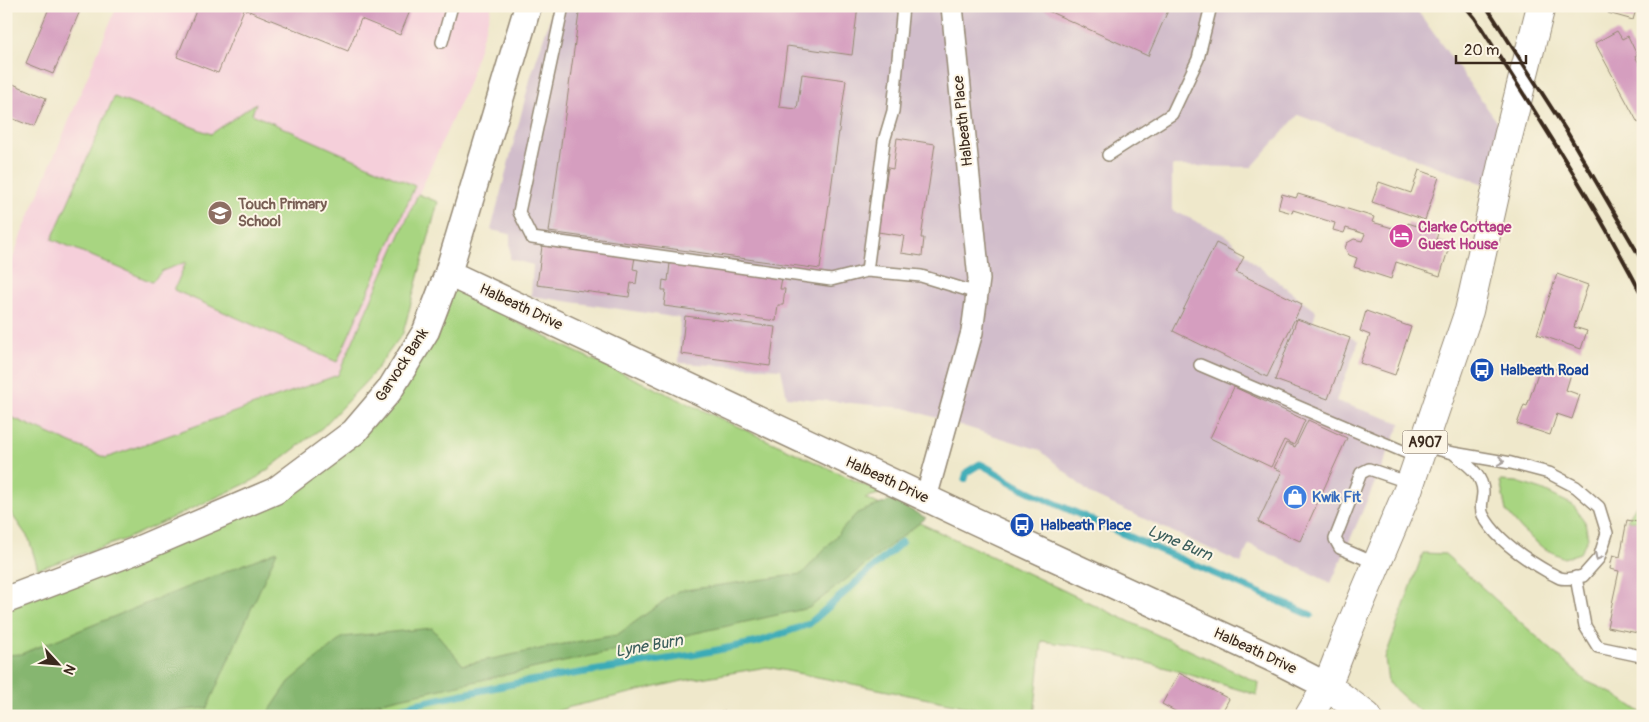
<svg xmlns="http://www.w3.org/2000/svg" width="1649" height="722" font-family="Pangolin,sans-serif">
	<rect width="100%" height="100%" fill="#fcf5e5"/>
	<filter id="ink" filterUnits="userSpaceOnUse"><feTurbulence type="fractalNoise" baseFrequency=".02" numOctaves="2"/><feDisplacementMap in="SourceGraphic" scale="10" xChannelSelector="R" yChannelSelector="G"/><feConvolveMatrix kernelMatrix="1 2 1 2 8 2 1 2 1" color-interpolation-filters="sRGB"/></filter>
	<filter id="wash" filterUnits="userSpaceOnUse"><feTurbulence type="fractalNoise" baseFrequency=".0096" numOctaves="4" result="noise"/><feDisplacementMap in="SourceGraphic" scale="20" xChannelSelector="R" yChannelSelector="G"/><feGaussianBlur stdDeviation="1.12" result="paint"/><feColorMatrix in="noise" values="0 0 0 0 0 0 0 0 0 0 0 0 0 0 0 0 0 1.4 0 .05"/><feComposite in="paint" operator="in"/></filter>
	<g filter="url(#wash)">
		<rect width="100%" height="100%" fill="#efe8cb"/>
		<path fill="#f5cfda" d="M117,6H492L468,84L338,375L106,458L6,415V276L22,233Z"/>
		<path fill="#d1bdcb" d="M554,6H1414L1508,137L1497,189L1298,115L1252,167L1172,166V210L1227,236L1254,263L1316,311L1313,321L1359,341L1336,401L1401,423L1331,583L1249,544L1241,563L1092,495L1040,450L905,408L787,397L781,369L679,363L680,318L531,296L533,265L510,259V234L491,230L531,76Z"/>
		<path fill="#a8d581" stroke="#728050" d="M114,97L211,134L256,103L252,114L415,186L337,362L174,290L186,262L162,271L152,282L52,239Z
			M418,194L438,202L403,333L371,376L323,427L254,480L126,539L38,569L29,539L6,506V415L106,458L338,375Z
			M448,273L518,323L572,350L882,493L865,498L972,547L1259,683L1257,695L1174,670L1091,648L1042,641L1034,716H1014L767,667L682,681L570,707L542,716H6V600L275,491L354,432Z
			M1500,481L1517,482L1542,490L1573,505L1585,522L1588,538L1580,553L1564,558L1543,548L1522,530L1506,511Z
			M1643,494V523L1627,520Z
			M1423,553L1445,554L1586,681L1614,694L1643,714V716H1425L1388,683L1385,658Z"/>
		<path fill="#86b66f" stroke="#607046" d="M892,500L926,518L809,608L318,716H266L289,682L343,637L432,628L463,665L564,644L617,635L678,591L802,574L857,513Z
			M277,551L207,708L114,716H6V655L21,654Z"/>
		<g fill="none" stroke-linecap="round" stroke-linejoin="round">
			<path stroke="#3aabb7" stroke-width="7" d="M965,479L967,472L980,464C996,471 1009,483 1026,490C1120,534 1216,574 1311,615
				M371,716L420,703L517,683L692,655L758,642L809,624L902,542"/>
		</g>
		<g id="blocks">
			<path fill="#d59ebf" d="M50,6H82L53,74L26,63Z
				M198,6H412L400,35L361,19L348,51L244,9L218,73L177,57Z
				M580,6H858L852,55L787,46L779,107L797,109L802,74L846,80L820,269L549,232Z
				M1037,6H1170L1148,56Z
				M1610,6H1637L1633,20L1608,13Z
				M1617,31L1622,39L1628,36L1637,55L1635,56L1643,71V120L1638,123L1595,43Z
				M6,81L46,98L34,127L6,116Z
				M897,138L935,144L921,238H924L922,256L901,253L904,236L878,232L888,168L893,169Z
				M1419,170L1439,177L1425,220L1372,202L1379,182L1411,193Z
				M1282,194L1296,198L1298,194L1374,217L1372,222L1406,232L1408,223L1438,233L1436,240L1450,244L1440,276L1396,262L1391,279L1354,267L1357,258L1349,255L1345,248L1347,243L1354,239L1362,241L1365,234L1346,228L1344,233L1333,230L1335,223L1293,210L1292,213L1278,209Z
				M1216,243L1244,257L1236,272L1302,304L1267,377L1173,331Z
				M542,246L635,257L633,269L638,270L636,284L631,283L629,297L537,285Z
				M670,263L782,278L780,289H785L783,305H778L776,321L664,306L666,290H662L663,280L668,281Z
				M1557,274L1588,285L1574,327L1587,331L1581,349L1537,334Z
				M1366,311L1411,327L1395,375L1360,363L1370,335L1360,331Z
				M685,316L775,327L770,366L681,354Z
				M1297,319L1350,338L1328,399L1275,380Z
				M1541,364L1571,374L1566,390L1580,395L1572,419L1557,414L1550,435L1517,424L1524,405L1527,406Z
				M1234,387L1305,420L1294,445L1284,440L1271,467L1210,438Z
				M1308,420L1347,438L1300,541L1258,522L1282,471L1274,468L1286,443L1295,447Z
				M1627,520L1643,523V634L1607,627L1619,571L1610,569L1611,563L1613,555L1620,557Z
				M1179,673L1229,699L1220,716H1184L1162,704Z
				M721,711L743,713L742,716H721Z"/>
		</g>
	</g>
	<g filter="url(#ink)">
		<use href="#blocks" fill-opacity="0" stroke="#958974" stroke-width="1"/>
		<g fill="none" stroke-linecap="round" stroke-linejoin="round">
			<defs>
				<path id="service" d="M563,6L519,212L532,238L831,280L867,271L921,276L977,293
					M442,42L452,6
					M1108,155L1172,114L1198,59L1211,6
					M867,271L884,141L893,111L903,6
					M1200,365L1419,458
					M1423,446L1453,453L1511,463L1549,473L1576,487L1599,507L1607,533L1599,558L1583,576C1577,577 1566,580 1560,578C1557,577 1553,574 1550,573C1525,559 1496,540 1483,515C1479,507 1483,500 1483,492C1483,474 1465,463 1453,453
					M1377,564L1340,548L1335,539L1361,473L1369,469L1410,483
					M1576,577L1585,626L1598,647L1641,656"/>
				<path id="minor" d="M926,498L972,332L979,279L952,6"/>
				<path id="tertiary" d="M448,273L977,522L1278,661L1327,686
					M6,600L135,551L275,491L354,432L389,391L426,331L448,273L528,6"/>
				<path id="secondary" d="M1327,686L1367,716"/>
				<path id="primary" d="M1309,716L1327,686L1348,632L1408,490L1469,311L1508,137L1541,6"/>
			</defs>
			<use href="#service" stroke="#958974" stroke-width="14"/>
			<use href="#minor" stroke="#958974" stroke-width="24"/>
			<use href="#tertiary" stroke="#958974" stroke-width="29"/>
			<use href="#secondary" stroke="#958974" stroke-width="30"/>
			<use href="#primary" stroke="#958974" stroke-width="30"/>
			<use href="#service" stroke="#fff" stroke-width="11"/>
			<use href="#minor" stroke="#fff" stroke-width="21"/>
			<use href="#tertiary" stroke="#fff" stroke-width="26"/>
			<use href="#secondary" stroke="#fff" stroke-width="28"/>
			<use href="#primary" stroke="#fff" stroke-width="28"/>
			<path stroke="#3b2a1e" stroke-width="4" d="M1465,6L1475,18C1533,109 1593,200 1643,297
				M1486,6L1567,132L1643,262"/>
		</g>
		<defs><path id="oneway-chevron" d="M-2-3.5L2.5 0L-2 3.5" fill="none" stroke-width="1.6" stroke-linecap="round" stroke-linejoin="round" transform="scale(1.25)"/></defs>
		<g stroke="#a79f9a">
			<use href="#oneway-chevron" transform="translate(1501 461) rotate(9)"/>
			<use href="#oneway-chevron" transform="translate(1598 557) rotate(118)"/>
		</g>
	</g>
	<defs>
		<symbol id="school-disc" viewBox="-11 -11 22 22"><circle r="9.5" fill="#8d6e63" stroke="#fcf5e5"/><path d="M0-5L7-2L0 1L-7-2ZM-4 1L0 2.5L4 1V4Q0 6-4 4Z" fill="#fff"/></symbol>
		<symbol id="hotel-disc" viewBox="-11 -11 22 22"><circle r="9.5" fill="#d1479c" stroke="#fcf5e5"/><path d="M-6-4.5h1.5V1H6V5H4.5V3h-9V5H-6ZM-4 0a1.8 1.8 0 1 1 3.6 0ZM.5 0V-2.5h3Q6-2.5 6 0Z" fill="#fff"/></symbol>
		<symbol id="bus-disc" viewBox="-11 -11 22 22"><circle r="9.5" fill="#1a4fb4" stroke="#fcf5e5"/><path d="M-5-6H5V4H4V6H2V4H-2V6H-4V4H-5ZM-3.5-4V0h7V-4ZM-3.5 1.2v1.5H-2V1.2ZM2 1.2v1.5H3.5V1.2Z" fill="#fff"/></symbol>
		<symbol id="shop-disc" viewBox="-11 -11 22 22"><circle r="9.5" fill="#3f7fe0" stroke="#fcf5e5"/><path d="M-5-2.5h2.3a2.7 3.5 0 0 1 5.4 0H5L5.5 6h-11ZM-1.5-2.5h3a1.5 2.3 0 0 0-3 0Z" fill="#fff"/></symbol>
	</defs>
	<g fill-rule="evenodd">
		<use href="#school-disc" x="206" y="199" width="28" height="28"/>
		<use href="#hotel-disc" x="1387" y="222" width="28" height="28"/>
		<use href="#bus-disc" x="1468" y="356" width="28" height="28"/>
		<use href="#shop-disc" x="1281" y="483" width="28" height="28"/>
		<use href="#bus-disc" x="1008" y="511" width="28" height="28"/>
	</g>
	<g text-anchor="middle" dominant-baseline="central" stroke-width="4" stroke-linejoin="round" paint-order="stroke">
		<rect fill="#fcf5e5" stroke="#75675a" stroke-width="1" x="1402.5" y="430.5" width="45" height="23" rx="4"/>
		<g font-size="14" font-weight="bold" fill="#3b2a1e">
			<text x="1425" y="442">A907</text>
		</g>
		<g font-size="15" fill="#3b2a1e" stroke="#fcf5e5">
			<text transform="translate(963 121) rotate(-96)">Halbeath Place</text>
			<text transform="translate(521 307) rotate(25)">Halbeath Drive</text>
			<text transform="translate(402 365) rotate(-57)">Garvock Bank</text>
			<text transform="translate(887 480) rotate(25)">Halbeath Drive</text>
			<text transform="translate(1255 651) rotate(25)">Halbeath Drive</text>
		</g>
		<g font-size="15" font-weight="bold" fill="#785e54" stroke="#fcf5e5" text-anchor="start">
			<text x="238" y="204">Touch Primary<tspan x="238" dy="17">School</tspan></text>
		</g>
		<g font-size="15" font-weight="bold" fill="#b23c85" stroke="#fcf5e5" text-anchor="start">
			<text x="1418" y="227">Clarke Cottage<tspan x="1418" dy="17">Guest House</tspan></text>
		</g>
		<g font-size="15" font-weight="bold" fill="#164399" stroke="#fcf5e5" text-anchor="start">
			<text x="1500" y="370">Halbeath Road</text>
			<text x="1040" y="525">Halbeath Place</text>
		</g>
		<g font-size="15" font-weight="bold" fill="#366cbe" stroke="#fcf5e5" text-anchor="start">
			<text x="1312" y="497">Kwik Fit</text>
		</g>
		<g font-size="16" font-style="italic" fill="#3b5e5b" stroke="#fcf5e5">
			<text transform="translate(1180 543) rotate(23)">Lyne Burn</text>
			<text transform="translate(649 646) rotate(-10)">Lyne Burn</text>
		</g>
	</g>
	<rect width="1649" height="722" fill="none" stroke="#fcf5e5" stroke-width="25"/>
	<g transform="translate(58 664) rotate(116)" stroke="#fcf5e5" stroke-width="4" paint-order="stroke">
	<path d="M0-4L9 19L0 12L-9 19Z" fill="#3b2a1e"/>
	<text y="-8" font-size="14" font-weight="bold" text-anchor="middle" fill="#3b2a1e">N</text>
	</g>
	<path d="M1456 55v8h70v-8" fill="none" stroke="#3b2a1e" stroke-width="2.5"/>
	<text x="1464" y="55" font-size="15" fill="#3b2a1e" stroke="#fcf5e5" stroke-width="4" paint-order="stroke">20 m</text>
</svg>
